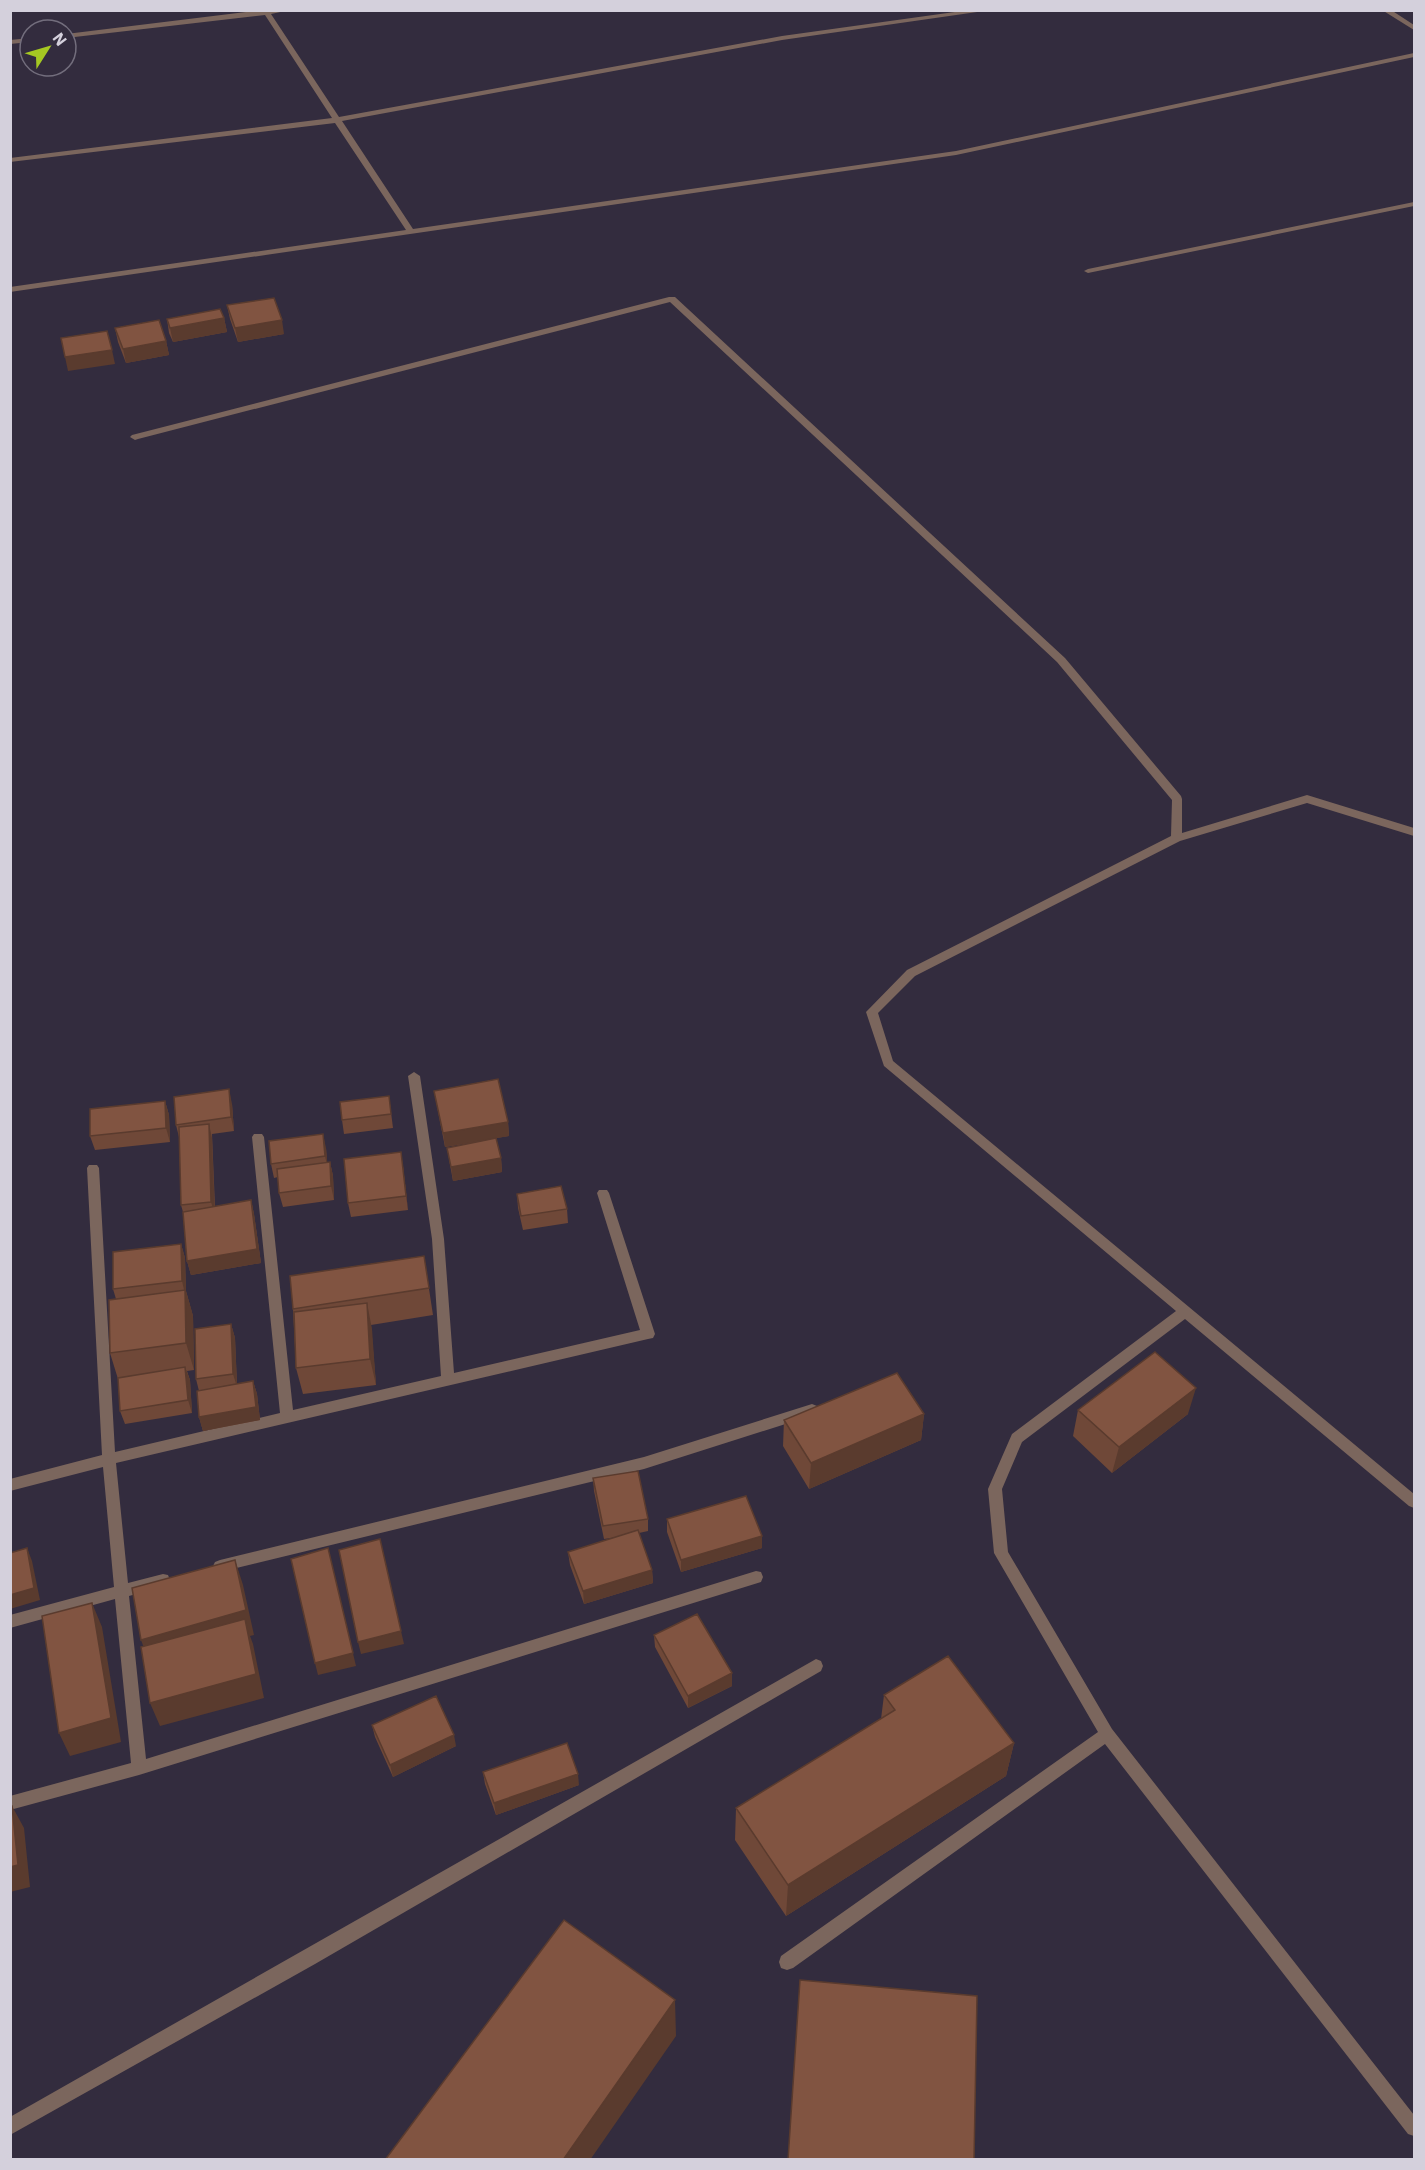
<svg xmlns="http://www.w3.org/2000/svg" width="1425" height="2170" font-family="'IBM Plex Sans',sans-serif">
	<rect width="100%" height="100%" fill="#332c3e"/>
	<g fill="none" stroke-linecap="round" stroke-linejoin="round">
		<path fill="#7b665d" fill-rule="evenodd" d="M262,10H290L271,14L339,117L782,36L969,10H991L782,40L342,121L413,229L956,151L1414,53V57L956,155L10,292V287L406,230L335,123L10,162V158L332,118L265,15L66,38V34Z
			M1382,10H1391L1414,25V30Z
			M30,38V42L10,44V40Z
			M1414,202V206L1088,273L1084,271L1088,269Z
			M669,297H675L1065,658L1181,796L1182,799V833L1307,795L1414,828V836L1307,803L1180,841L915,976L878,1013L893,1061L1414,1494V1508L1409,1506L1185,1319L1022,1442L1002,1489L1008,1552L1112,1729L1414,2115V2136L1408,2134L1105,1744L793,1968L787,1970L781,1968L779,1962L781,1956L1098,1732L994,1553L988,1489L1012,1434L1176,1311L884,1066L866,1012L907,970L1171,836L1172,800L1057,662L670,302L138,439L135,440L130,437L132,435Z
			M414,1072L420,1076L444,1239L454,1373L640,1330L597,1193L599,1190H607L609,1193L655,1334L653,1338L648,1339L116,1463L128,1583L163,1574L168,1575L170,1580L168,1585L129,1596L146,1759L756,1571L761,1572L763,1577L761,1582L139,1775L10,1810V1796L131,1763L115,1599L10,1628V1615L114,1587L103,1467L10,1491V1479L102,1455L87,1168L89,1165H97L99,1168L115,1452L280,1413L252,1137L254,1134H262L264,1137L293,1410L441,1376L432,1239L408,1076Z
			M812,1404L817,1406L819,1410L817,1414L644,1469L220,1572L215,1570L213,1566L215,1562L220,1560L644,1457Z
			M816,1659L821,1661L823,1666L821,1671L315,1964L10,2135V2117Z"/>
	</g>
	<path fill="#6f4838" d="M227,305L284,334L238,342L230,319Z
		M224,318L227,332L173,342L169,333L167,319Z
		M115,328L166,341L169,355L126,363L118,342Z
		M434,1091L508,1122L509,1136L496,1138L501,1158L502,1172L453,1181L447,1148L488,1140L445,1147Z
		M389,1096L393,1128L344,1134L342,1120Z
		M165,1101L169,1115L170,1142L95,1150L90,1136Z
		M232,1104L234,1131L212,1134L215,1207L251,1200L254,1214L261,1263L191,1275L187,1261L183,1212L181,1205L179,1137L176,1125Z
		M326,1148L327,1162H330L333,1176L334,1200L283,1207L279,1193L278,1177L274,1178L271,1164Z
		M403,1166L408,1210L351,1217L348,1203Z
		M517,1194L567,1209L568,1223L523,1230L518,1208Z
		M181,1244L185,1258L186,1291L193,1316L194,1370L187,1371L190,1380L192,1413L125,1424L120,1411L118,1379L110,1353L116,1299L113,1289Z
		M424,1256L433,1315L371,1325L376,1385L303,1394L296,1368L293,1309Z
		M231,1324L235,1338L237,1384L253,1381L257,1394L260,1420L203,1431L199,1417V1391L196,1379Z
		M1078,1410L1188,1414L1112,1473L1073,1436Z
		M924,1414L921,1440L809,1489L783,1446L784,1420Z
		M593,1478L648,1519V1531L639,1533L652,1570L653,1583L584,1604L570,1565L568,1552L618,1537L604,1539L594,1491Z
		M667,1519L762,1536V1548L681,1572L667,1532Z
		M654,1635L732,1686L688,1708L655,1647Z
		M884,1695L1014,1743L1006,1776L786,1916L735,1840L736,1808L881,1719Z
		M372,1725L456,1746L393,1777L375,1737Z
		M483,1772L579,1785L496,1815L485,1784Z"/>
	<path fill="#5a3b2e" d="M224,318L227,332L173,342L170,328Z
		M282,320L284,334L238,342L235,328Z
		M166,341L169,355L126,363L123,349Z
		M112,350L115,364L68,371L65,357Z
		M229,1089L232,1104L234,1131L231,1117Z
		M165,1101L169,1115L170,1142L166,1128Z
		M508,1122L509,1136L445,1147L443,1133Z
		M209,1124L212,1138L215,1216L211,1202Z
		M323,1134L326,1148L328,1170L325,1156Z
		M401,1152L403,1166L408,1210L406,1196Z
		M501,1158L502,1172L453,1181L451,1167Z
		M330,1162L333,1176L334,1200L331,1186Z
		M251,1200L254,1214L261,1263L191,1275L187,1261Z
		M181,1244L185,1258L186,1291L193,1316L194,1370L186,1343L185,1294L182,1281Z
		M367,1303L372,1329L376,1385L370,1359Z
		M231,1324L235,1338L237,1387L233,1374Z
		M185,1367L190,1380L192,1413L188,1400Z
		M253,1381L257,1394L260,1420L203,1431L199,1417Z
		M1196,1388L1188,1414L1112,1473L1119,1447Z
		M924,1414L921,1440L809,1489L811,1463Z
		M762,1536V1548L681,1572V1560Z
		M27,1548L32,1561L40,1600L10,1609V1595Z
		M328,1548L356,1666L318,1675L315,1663Z
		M235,1560L243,1585L254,1635L250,1636L253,1644L264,1698L160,1726L150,1703V1664L141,1640Z
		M652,1570L653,1583L584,1604L583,1591Z
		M92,1603L102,1627L121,1742L70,1756L59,1733Z
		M401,1631L404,1644L361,1654L358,1642Z
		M732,1673V1686L688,1708V1696Z
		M454,1735L456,1746L393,1777L390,1765Z
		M1014,1743L1006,1776L786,1916L788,1885Z
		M578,1774L579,1785L496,1815L494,1803Z
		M12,1806L24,1828L30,1887L10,1892Z
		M675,2000L676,2036L590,2160H563Z"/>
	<path fill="#815441" stroke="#5a3b2e" stroke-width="1.5" d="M274,298L282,320L235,328L227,305Z
		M220,309L224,318L170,328L167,319Z
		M159,320L166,341L123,349L115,328Z
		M107,331L112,350L65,357L61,338Z
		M498,1079L508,1122L443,1133L434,1091Z
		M229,1089L231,1117L176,1125L174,1097Z
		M389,1096L391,1114L342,1120L340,1102Z
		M165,1101L166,1128L90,1136V1109Z
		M209,1124L211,1202L181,1205L179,1127Z
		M323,1134L325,1156L271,1164L269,1141Z
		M496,1138L501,1158L451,1167L447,1148Z
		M401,1152L406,1196L348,1203L344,1159Z
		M330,1162L331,1186L279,1193L277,1169Z
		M561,1186L567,1209L521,1216L517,1194Z
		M251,1200L257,1249L187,1261L183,1212Z
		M181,1244L182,1281L113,1289V1252Z
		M424,1256L429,1288L293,1309L290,1276Z
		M185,1290L186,1343L110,1353L109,1300Z
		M367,1303L370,1359L296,1368L294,1312Z
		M231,1324L233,1374L196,1379L195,1329Z
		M1155,1352L1196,1388L1119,1447L1078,1410Z
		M185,1367L188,1400L120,1411L118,1378Z
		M897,1373L924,1414L811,1463L784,1420Z
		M253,1381L256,1407L199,1417L197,1391Z
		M638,1471L648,1519L603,1526L593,1478Z
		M746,1496L762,1536L681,1560L667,1519Z
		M638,1530L652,1570L583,1591L568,1552Z
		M380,1539L401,1631L358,1642L339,1550Z
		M27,1548L34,1588L10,1595V1553Z
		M328,1548L353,1653L315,1663L291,1559Z
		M235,1560L246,1610L141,1640L132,1588Z
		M92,1603L111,1718L59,1733L42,1616Z
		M697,1614L732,1673L688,1696L654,1635Z
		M245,1619L256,1674L150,1703L141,1647Z
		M948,1656L1014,1743L788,1885L736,1808L895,1710L884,1695Z
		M436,1696L454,1735L390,1765L372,1725Z
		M567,1743L578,1774L494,1803L483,1772Z
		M10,1806H12L18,1865L10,1867Z
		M564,1920L675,2000L563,2160H385Z
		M800,1980L977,1996L974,2160H788Z"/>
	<rect width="1425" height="2170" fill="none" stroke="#d4d0dc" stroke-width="24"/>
	<g transform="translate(48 48) rotate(53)"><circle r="28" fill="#332c3e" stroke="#736e7d" stroke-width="1.5"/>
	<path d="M0-4.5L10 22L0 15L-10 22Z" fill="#a5c822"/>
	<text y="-9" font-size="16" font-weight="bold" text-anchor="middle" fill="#d4d0dc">N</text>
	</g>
</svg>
